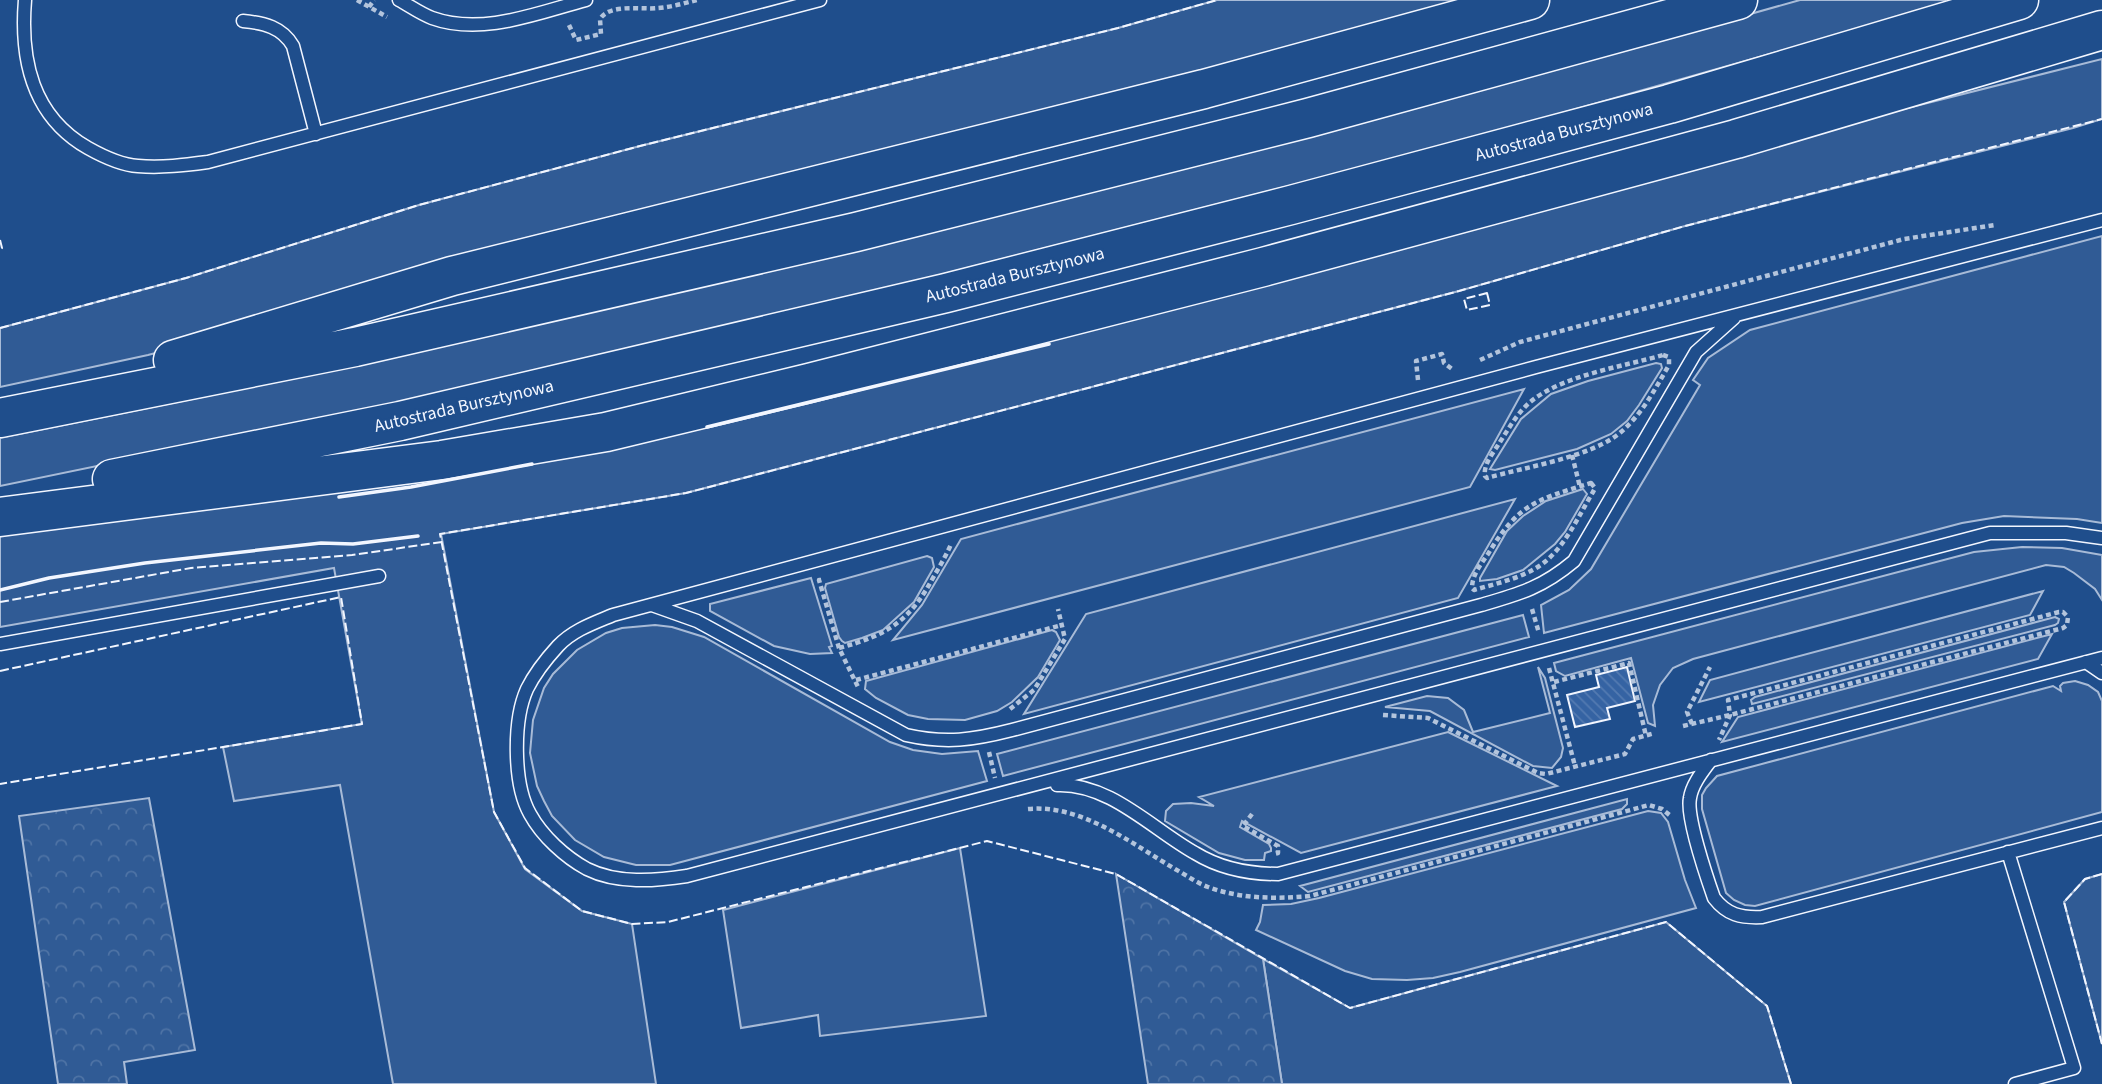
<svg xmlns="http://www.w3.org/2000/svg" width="2102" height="1084" font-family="'Source Sans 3',sans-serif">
	<defs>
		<pattern id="forest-crowns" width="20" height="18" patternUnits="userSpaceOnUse" patternTransform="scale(1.75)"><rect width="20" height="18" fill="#305b95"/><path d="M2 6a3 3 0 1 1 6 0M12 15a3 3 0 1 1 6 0" fill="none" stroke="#4e73a5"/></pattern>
		<pattern id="building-back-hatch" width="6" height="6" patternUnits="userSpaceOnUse" patternTransform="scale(1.75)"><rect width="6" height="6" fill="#3563a3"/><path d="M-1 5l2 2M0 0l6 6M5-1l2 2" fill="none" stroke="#537ab1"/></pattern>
	</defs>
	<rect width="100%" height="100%" fill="#1f4e8c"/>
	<path fill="#305b95" stroke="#a8bbd7" stroke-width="2" d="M1217,0H1482L148,355L0,387V328L186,278L419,205L640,146L1118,28Z
		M1800,0H1945L1946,4L1453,144L803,310L373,409L0,486V438L212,395L1676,35Z
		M2102,59V119L2073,128L1685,226L1459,291L686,493L441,534L494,812L525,869L582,911L632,924L656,1084H393L340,785L234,801L223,747L362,724L334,568L0,627V536L46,527L330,488L1864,119Z
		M2102,236V523L2077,519L2004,516L1962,523L1544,633L1541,605L1569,590L1591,569L1700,385L1693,380L1708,358L1750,330Z
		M1656,363L1661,364L1662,368L1639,405L1627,421L1611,434L1577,449L1495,470L1490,469L1521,419L1551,394L1588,381Z
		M1524,389L1470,487L893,640L922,605L961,539Z
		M1583,489L1587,494L1565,532L1555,544L1523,570L1497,579L1480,581V578L1507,531L1523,516L1546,501Z
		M1515,499L1458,598L1024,714L1086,614Z
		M2022,547L2062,548L2102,555V600L2095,589L2074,573L2064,567L2046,565L1693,659L1673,668L1660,685L1653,705L1655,726L1648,723L1631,658L1565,676L1556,671L1554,663L1974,552Z
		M927,556L932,558L934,567L914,602L883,630L862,638L845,643L842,641L839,637L825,588L826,584Z
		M811,578L832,646L829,647L832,653L810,654L774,646L710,611V604Z
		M2043,591L2030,615L1699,702L1710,680Z
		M1523,615L1529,637L1003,776L997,754Z
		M2055,617L2059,619L2058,623L2055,625L1752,704L1751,700L1755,697Z
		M655,625L672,627L704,637L890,742L913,750L942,754L978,751L987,781L670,865H636L604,857L575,840L552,816L544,801L537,786L530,753L533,720L544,688L553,674L577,650L606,633L622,628Z
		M1052,630L1056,632L1060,640L1038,677L1012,702L997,711L965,720L928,719L908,715L876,698L865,689L866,681Z
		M2052,634L2038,659L1722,742L1738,717Z
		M1538,667L1545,678L1563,748L1561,757L1552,768L1533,766L1430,711L1385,707L1427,696L1448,698L1464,710L1473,732L1550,713Z
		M2075,681L2088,685L2098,692L2102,701V812L1755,906L1745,905L1734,900L1726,893L1702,809V795L1706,788L1717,776L2053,686L2061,691L2060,686L2063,683Z
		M1448,732L1557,786L1301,853L1242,821L1240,827L1269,844L1271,848V851L1265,853L1264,860H1245L1219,853L1165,821L1166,811L1173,804L1191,803L1214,806L1199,797Z
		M1627,799V804L1622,809L1308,892L1300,886Z
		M1648,811L1661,813L1668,822L1685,880L1696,908L1460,972L1433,978L1407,980L1372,979L1345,971L1256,930L1260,922L1263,905L1291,904L1319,898Z
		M960,848L986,1016L820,1036L818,1015L741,1028L723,910Z
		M2102,874V1044L2064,902L2085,879Z
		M1666,922L1767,1006L1791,1084H1282L1263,959L1350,1008Z"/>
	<path fill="url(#forest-crowns)" stroke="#a8bbd7" stroke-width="2" d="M149,798L195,1050L124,1062L127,1084H58L19,816Z
		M1116,874L1263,959L1282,1084H1148Z"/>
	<path fill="url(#building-back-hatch)" stroke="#f2f6ff" stroke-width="2" d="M1627,667L1635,701L1607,708L1610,719L1575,727L1567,695L1599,687L1596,675Z"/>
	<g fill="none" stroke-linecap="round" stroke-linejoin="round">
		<defs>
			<path id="lane" d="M25,0C20,60 32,116 88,148C104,157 121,165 138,166C162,168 185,165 208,162L820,0
				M399,0C410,6 421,14 432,18C482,36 537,13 586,0
				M243,21C264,23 282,27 293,46L316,134
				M2102,220L1536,367L613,615C594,623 573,630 558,646C547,658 535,673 527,689C513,720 513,784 530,814C542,836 565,857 587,869C617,884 655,881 687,876L1990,533H2066L2102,538
				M652,605L697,621L906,735C946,744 973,740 1012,730L1481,605C1519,594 1542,588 1574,561L1696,352L1734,318
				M0,644L379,576
				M2086,662L2102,673
				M1711,760C1703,771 1692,784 1690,798C1686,816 1707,878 1714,898C1727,915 1741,918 1762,917L2102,828
				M1057,785C1110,783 1152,829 1195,853C1221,869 1248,874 1278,874L2102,658
				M2008,852L2074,1068L2015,1084"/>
			<path id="highway" d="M173,360L452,276L1204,89L1530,0
				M0,418L355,347L856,232L1308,118L1738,0
				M112,479L400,421L946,293L1291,205L1669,104L2019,0
				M0,517L442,460L606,432L809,383L1263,267L1736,139L2102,30"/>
		</defs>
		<use href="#lane" stroke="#f2f6ff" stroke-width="15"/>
		<use href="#highway" stroke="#f2f6ff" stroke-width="41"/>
		<path stroke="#b3c4dc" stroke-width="4.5" stroke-dasharray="5 3.5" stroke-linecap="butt" d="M357,0L387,17
			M369,7L374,0
			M569,25L576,40L601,34L600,19C610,3 642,10 658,8C672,7 685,3 697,0
			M1663,355L1669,357V365C1655,389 1643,413 1621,432C1592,457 1525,467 1487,478L1485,476C1483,464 1494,452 1500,442C1509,428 1517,414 1529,403C1562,375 1622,367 1663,355Z
			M1480,360L1520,342L1904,239L1995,225
			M1418,380L1416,361L1442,354L1444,363L1452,369
			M1572,455L1580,487
			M1591,483L1595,488L1593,492C1579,515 1567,543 1546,561C1527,577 1498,583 1474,590L1472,588C1472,575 1481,564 1488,554C1519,503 1536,500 1591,483Z
			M821,580H819L839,648L858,687
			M1532,609L1539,633
			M839,648C888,635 910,621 934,576C940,566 948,552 951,544
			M1549,668L1575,766
			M856,680L1062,625
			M1554,682L1629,663L1646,736
			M1010,709L1034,690L1065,639L1058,609
			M1383,715L1428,718L1538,773L1546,774L1625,754L1633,739L1655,733
			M1692,724L1687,712L1710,667
			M1683,726L1730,715L2063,628L2067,625L2068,617L2063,612H2059L1728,700L1730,715L1719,740
			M989,752L995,778
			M1028,809C1081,804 1131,843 1175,869C1186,875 1197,883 1208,887C1241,899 1275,899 1310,896L1649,805L1662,809L1672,817
			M1252,814L1243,826L1278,846V853L1274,854"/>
		<use href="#lane" stroke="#1f4e8c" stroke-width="12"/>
		<use href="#highway" stroke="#1f4e8c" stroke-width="38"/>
		<path stroke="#f2f6ff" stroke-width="2" stroke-dasharray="9 3.5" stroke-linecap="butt" d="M0,240L2,248L0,251
			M1487,293L1490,305L1467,310L1464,299Z
			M0,328L186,278L419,205L640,146L1118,28L1217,0
			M0,602L191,568L352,555L442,542
			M0,671L341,597L362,724L0,784
			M2102,874L2085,879L2064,902L2102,1044
			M1791,1084L1767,1006L1666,922L1350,1008L1116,874L987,841L668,922L632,924L582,911L525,868L494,812L440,534L686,493L1459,291L1685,226L2102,119"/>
		<path stroke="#f2f6ff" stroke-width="3.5" d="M707,427L1049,344
			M339,497L411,487L532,464
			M0,590L49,578L145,563L321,543L353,544L418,536"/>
	</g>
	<g text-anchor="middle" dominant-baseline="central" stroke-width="5" stroke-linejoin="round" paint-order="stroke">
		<g font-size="18" fill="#f2f6ff" stroke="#1f4e8c">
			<text transform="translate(1564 132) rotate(-15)">Autostrada Bursztynowa</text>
			<text transform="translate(1015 275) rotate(-14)">Autostrada Bursztynowa</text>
			<text transform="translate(464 406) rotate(-13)">Autostrada Bursztynowa</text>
		</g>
	</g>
</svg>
